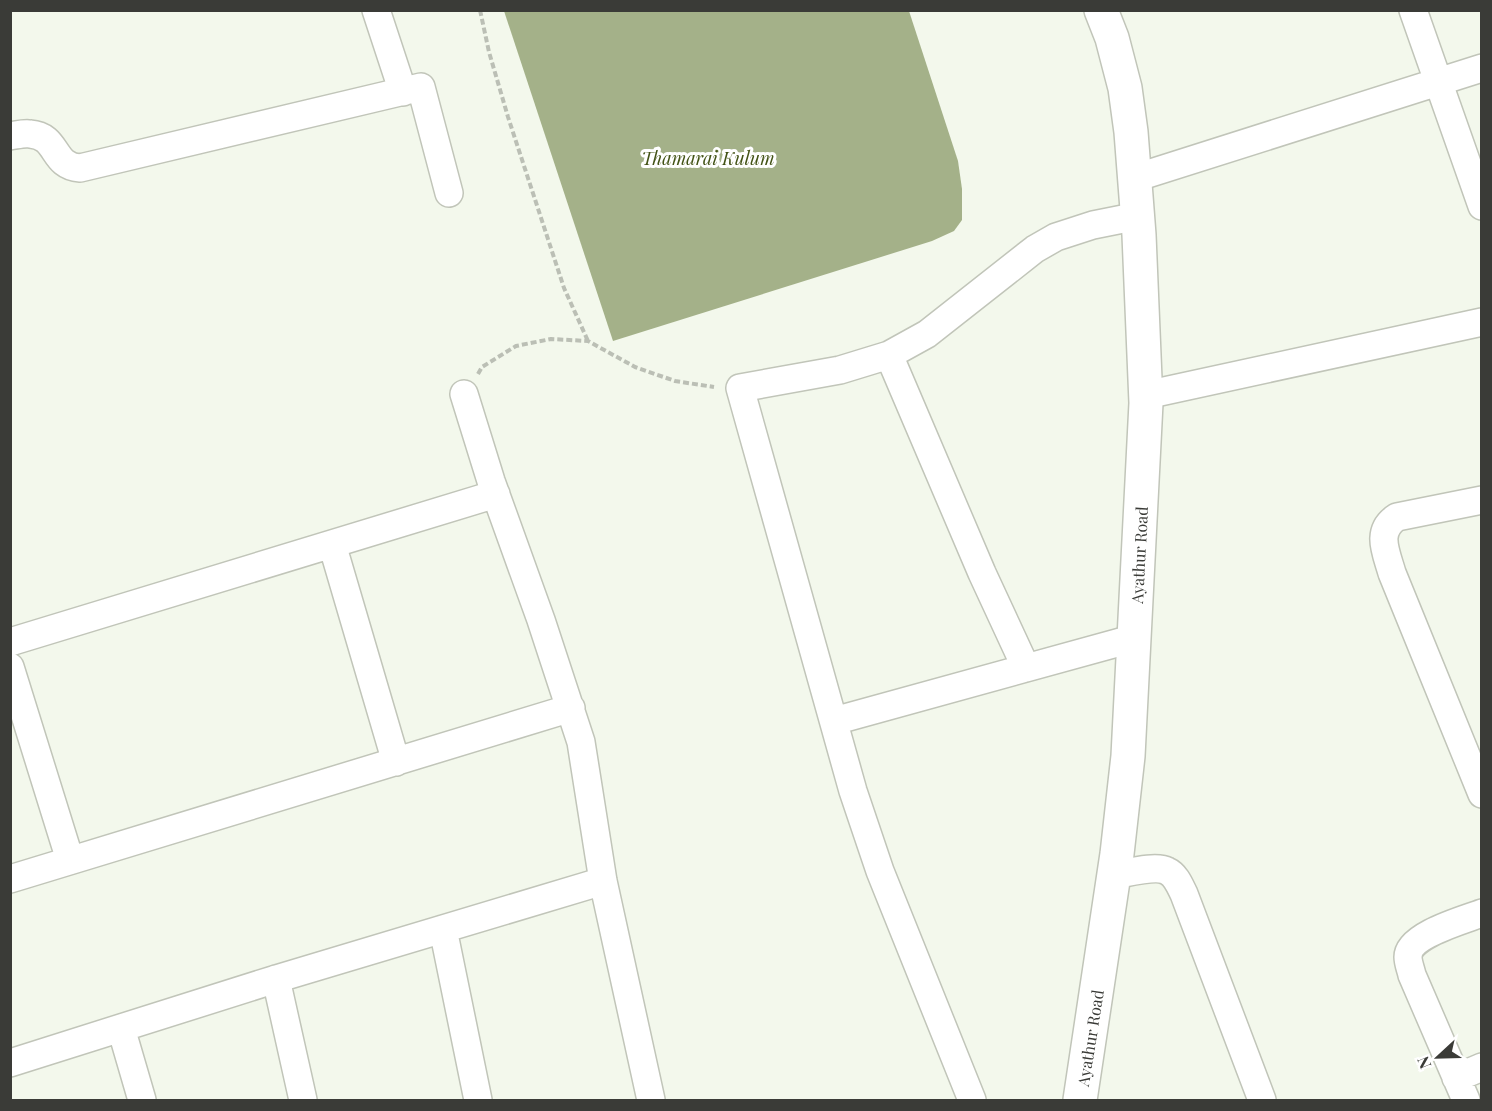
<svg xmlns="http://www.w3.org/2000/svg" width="1492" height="1111" font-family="'Playfair Display',serif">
	<rect width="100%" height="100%" fill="#f3f8ec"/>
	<path fill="#a4b189" d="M504,11H909L958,161L962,189V220L954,231L932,241L613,341Z"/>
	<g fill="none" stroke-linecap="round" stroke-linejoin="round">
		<defs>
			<path id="minor" d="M376,10L403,92
				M1413,10L1482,206
				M10,136C17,135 24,133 30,134C59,136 51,166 80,168L421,87L449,193
				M1135,178L1482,68
				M889,355L982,573L1026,668
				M464,394L491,481L541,620L581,742L603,881L651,1100
				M1146,395L1482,322
				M1482,500L1397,517C1375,531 1386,552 1392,573L1482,794
				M332,544L396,762
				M10,642L496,494
				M10,667L70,860
				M834,721L1135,638
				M1114,875C1127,873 1156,865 1167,871C1176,875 1180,886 1184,894L1262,1100
				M10,879L571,708
				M443,929L478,1100
				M276,979L303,1100
				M121,1028L142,1100
				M10,1063L276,979L603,881
				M1456,1078L1482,1067
				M972,1100L880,871L853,791L740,388L840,370L889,355L927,334L1035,249L1056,237L1093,225L1138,216
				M1466,1100L1412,975C1411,970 1408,963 1408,957C1408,935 1464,920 1482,913"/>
			<path id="tertiary" d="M1080,1100L1117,854L1128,756L1146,403L1139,235L1131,132L1125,88L1112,38L1101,10"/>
		</defs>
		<use href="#minor" stroke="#c1c5b9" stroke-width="30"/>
		<use href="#tertiary" stroke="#c1c5b9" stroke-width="36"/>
		<path stroke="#bbbfb5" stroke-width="4" stroke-dasharray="6 3" stroke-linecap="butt" d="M480,10L489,52L508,117L564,288L588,341
			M478,374L482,367L516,346L551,339L588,341L635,367L675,381L714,387"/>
		<use href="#minor" stroke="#fff" stroke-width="27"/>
		<use href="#tertiary" stroke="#fff" stroke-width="33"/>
	</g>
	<g text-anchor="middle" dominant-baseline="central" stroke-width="6" stroke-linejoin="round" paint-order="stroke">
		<g font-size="16" fill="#3a3b37" stroke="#fff">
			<text transform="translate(1139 555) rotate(-87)">Ayathur Road</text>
			<text transform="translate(1090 1038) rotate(-81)">Ayathur Road</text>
		</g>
		<g font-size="18" font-style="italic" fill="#435316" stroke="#fff">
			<text x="708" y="158">Thamarai Kulum</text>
		</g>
	</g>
	<rect width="1492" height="1111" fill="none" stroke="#3a3b37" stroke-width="24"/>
	<g transform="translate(1438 1057) rotate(248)" stroke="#ffffff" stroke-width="4.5" paint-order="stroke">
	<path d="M0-4.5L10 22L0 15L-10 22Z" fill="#3a3b37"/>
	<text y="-9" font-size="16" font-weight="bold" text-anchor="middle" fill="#3a3b37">N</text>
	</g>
</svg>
